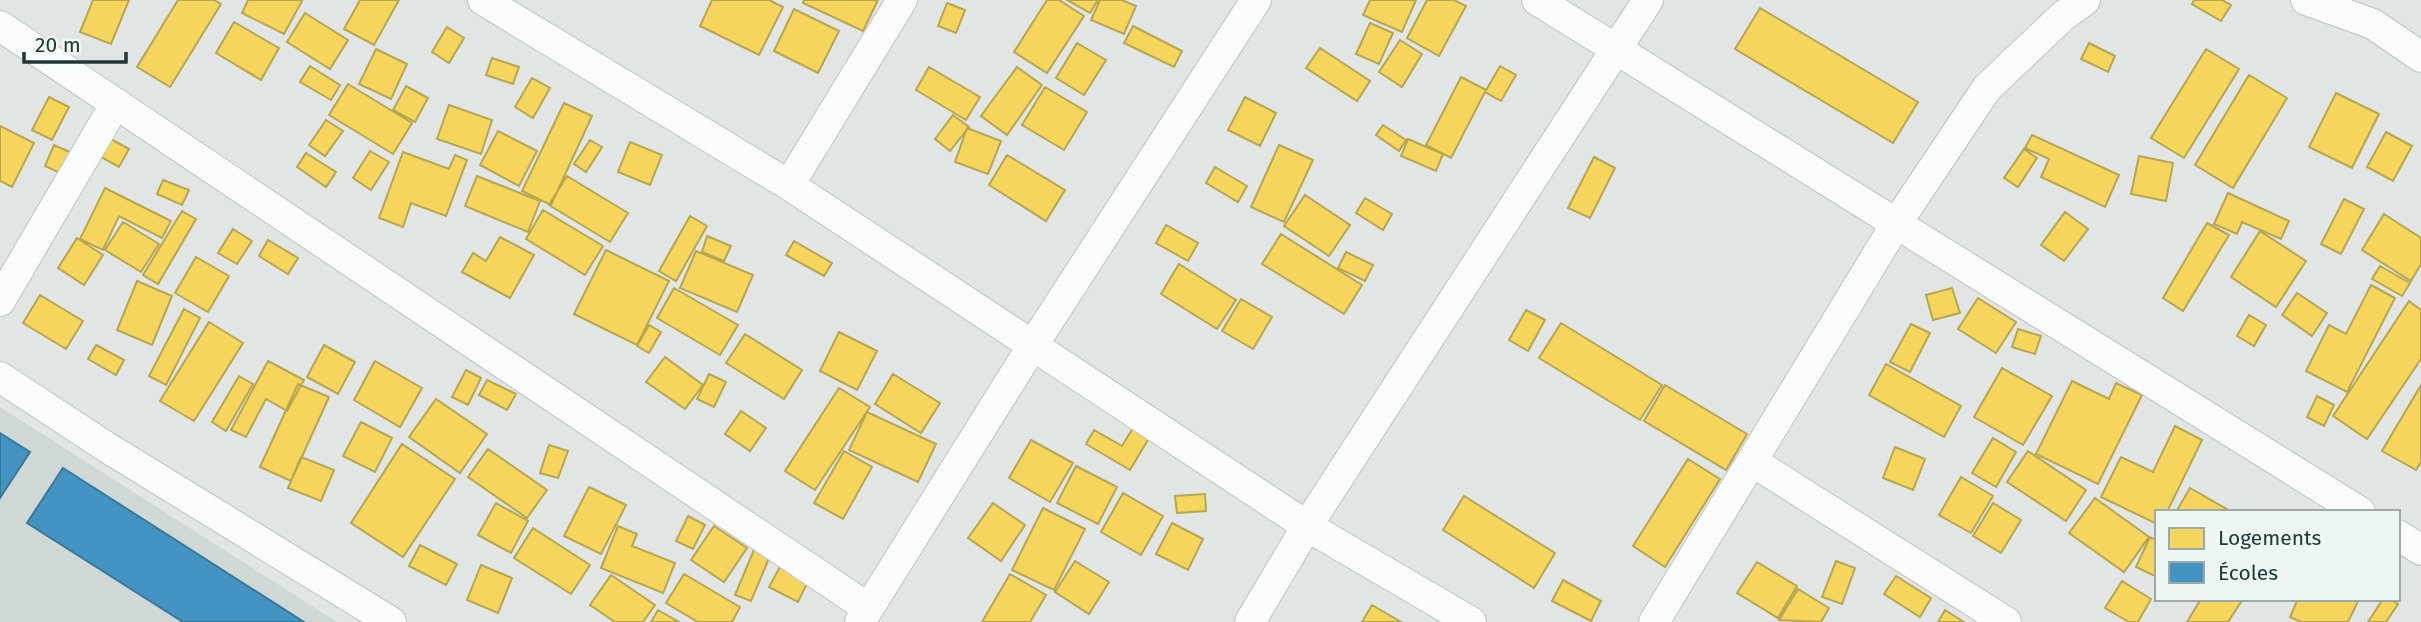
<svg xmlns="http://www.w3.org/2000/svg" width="2421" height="622" font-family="'Fira Sans',sans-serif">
	<rect width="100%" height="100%" fill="#e1e6e4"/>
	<path fill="#cfd8d4" d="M0,407L337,622H0Z"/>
	<path fill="#f6d55c" stroke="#b6a650" stroke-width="2" d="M93,0H129L111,44L80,32Z
		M178,0H214L221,4L170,87L137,67Z
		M248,0H300L302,1L284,34L242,13Z
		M360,0H399L374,45L344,29Z
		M712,0H769L783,7L759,55L700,26Z
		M804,0H878L863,31L803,3Z
		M1047,0H1059L1084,16L1047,73L1014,52Z
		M1067,0H1098L1090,13Z
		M1100,0H1122L1136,6L1124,34L1091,20Z
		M1370,0H1416L1402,32L1363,15Z
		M1427,0H1454L1466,6L1439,56L1407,38Z
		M2194,0H2222L2231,5L2221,21L2192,4Z
		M947,3L965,10L956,33L938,26Z
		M1760,8L1918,102L1893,143L1735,49Z
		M794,9L839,31L818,73L774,51Z
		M305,13L348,40L330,69L287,42Z
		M234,22L279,48L261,80L216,53Z
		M1370,23L1393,33L1379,64L1356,54Z
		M1133,26L1182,51L1174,67L1124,43Z
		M447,27L464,38L449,63L432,52Z
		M1400,40L1422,54L1402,87L1379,72Z
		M1077,43L1106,60L1084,95L1056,78Z
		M2089,43L2115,56L2108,72L2081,59Z
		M1320,48L1370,81L1357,101L1306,68Z
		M376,49L407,64L391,99L359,84Z
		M2206,49L2239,69L2184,158L2151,138Z
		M492,58L519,67L513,84L486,75Z
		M310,66L340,85L331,100L300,82Z
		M1500,66L1516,75L1501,101L1485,92Z
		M929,67L980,97L966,120L916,90Z
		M1017,67L1042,85L1007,135L981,116Z
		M2249,75L2287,98L2233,188L2195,165Z
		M1461,77L1486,90L1451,158L1426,145Z
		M532,78L550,88L533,118L515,107Z
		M348,84L412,123L393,154L329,115Z
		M406,86L428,98L415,122L393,110Z
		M1045,87L1087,112L1064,150L1022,125Z
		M2336,93L2379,114L2352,168L2309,147Z
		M49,97L69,107L52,140L32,130Z
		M1245,97L1276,113L1260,146L1228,130Z
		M564,103L592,116L551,205L522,191Z
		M449,105L492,120L481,154L437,139Z
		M953,115L969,127L950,151L935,139Z
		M326,120L343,131L325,156L309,145Z
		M1383,125L1406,140L1399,151L1376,135Z
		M0,126L34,143L12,187L0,181Z
		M967,128L1001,141L988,174L955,162Z
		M498,131L537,151L519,186L480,165Z
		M2386,132L2412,146L2393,181L2367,167Z
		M100,133L129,149L119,167L90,151Z
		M2032,135L2119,175L2105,207L2041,177L2049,159L2025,148Z
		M1408,139L1443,154L1436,171L1401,156Z
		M590,140L602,147L586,172L574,164Z
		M630,142L662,155L650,185L618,172Z
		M54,145L72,153L62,174L45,166Z
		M1279,145L1313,160L1284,222L1251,207Z
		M2024,149L2037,158L2018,187L2004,178Z
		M370,151L389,162L371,190L353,178Z
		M403,152L449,169L455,155L467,160L446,216L411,203L403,227L379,218Z
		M306,153L336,172L326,187L297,167Z
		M1007,155L1065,190L1046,221L989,185Z
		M2139,156L2173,163L2166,201L2131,194Z
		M1594,157L1615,168L1590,218L1568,208Z
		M1215,167L1247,186L1238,202L1206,183Z
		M477,176L540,201L528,232L465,206Z
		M567,176L628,213L610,242L549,205Z
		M163,180L189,190L182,205L157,194Z
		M105,188L171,221L162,238L119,216L103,250L80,239Z
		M2228,193L2289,221L2281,239L2242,222L2237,234L2214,224Z
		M1305,195L1350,225L1329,256L1284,226Z
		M1365,198L1392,214L1383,230L1356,213Z
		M2344,199L2364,209L2341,254L2321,244Z
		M543,210L603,246L585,275L526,239Z
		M182,211L196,219L158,284L143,275Z
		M2065,212L2088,229L2064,261L2041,245Z
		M2384,214L2421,238V264L2411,281L2362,250Z
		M690,216L707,226L676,281L659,271Z
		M123,222L159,244L141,272L105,250Z
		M2207,223L2229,235L2183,311L2163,298Z
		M1166,225L1198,243L1188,261L1156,243Z
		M233,229L252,241L237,264L218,253Z
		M2260,231L2306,261L2276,307L2231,277Z
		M1281,234L1362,285L1344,314L1262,264Z
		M707,236L731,246L724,261L702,252Z
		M500,237L534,255L510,298L462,272L473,253L486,261Z
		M77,238L103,255L84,285L58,268Z
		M268,240L298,258L288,274L259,256Z
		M794,241L832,263L824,276L786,255Z
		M606,250L669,281L637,345L574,314Z
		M696,251L753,275L737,312L680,288Z
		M1346,252L1373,265L1365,281L1338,268Z
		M196,257L229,276L208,312L175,293Z
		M1179,264L1236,300L1217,329L1161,294Z
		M2380,266L2410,283L2402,296L2372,279Z
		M137,281L172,296L152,345L117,330Z
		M2371,285L2395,298L2347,392L2306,371L2329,325L2346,334Z
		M674,288L738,325L720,355L657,318Z
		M1952,288L1960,313L1933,320L1926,295Z
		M2297,293L2327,313L2312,336L2282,315Z
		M40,295L83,321L66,349L23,323Z
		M1978,298L2016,322L1996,353L1958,329Z
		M1241,299L1272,317L1253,349L1222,331Z
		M2409,301L2421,310V359L2367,439L2333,416Z
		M184,309L200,318L166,385L149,376Z
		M1526,310L1545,320L1528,351L1509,340Z
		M2249,315L2266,325L2254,346L2237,336Z
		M209,322L243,343L194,421L160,401Z
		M1561,323L1662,385L1640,420L1539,358Z
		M1911,324L1930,333L1910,372L1890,362Z
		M649,325L661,332L649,353L637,346Z
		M2018,329L2041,336L2035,354L2012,347Z
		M839,332L877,351L857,390L820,371Z
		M745,334L802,370L784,399L726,363Z
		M96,345L124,360L116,375L88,359Z
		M324,345L355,362L338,394L307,377Z
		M665,357L703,385L685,409L646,382Z
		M268,361L304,380L287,411L266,399L246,437L231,430Z
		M375,361L422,388L400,427L354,400Z
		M1886,364L1961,406L1944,437L1869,395Z
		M2002,368L2052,396L2023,445L1974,417Z
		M466,370L481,378L468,405L452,397Z
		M709,374L726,382L714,407L697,399Z
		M893,374L940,403L921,433L875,404Z
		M239,376L253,384L226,431L212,422Z
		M487,380L516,394L507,410L479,395Z
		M2072,381L2109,399L2116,383L2142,395L2098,484L2036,454Z
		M298,384L329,397L291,481L260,467Z
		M1665,385L1747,434L1726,470L1644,421Z
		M2421,385V462L2416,470L2382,451Z
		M839,388L870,407L815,490L785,471Z
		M2317,396L2334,405L2324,426L2307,417Z
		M436,399L487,434L460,473L409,437Z
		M741,411L766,428L750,451L725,434Z
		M867,412L936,444L918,482L849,450Z
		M361,422L392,438L375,472L343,456Z
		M2175,426L2202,440L2167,512H2157V524L2101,497L2121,457L2153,472Z
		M1133,428L1149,438L1130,470L1086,444L1094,430L1122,446Z
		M1993,438L2016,452L1996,487L1972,473Z
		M1031,440L1073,463L1050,502L1009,478Z
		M402,444L455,479L403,557L351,523Z
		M549,445L568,451L558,478L540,473Z
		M1895,447L1925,459L1913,490L1883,478Z
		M488,449L547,490L527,518L468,477Z
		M844,451L872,467L843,519L814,503Z
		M2028,451L2086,490L2066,521L2007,482Z
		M301,457L334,470L321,501L288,488Z
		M1688,459L1720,479L1665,567L1633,546Z
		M1076,466L1117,487L1098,524L1057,503Z
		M1961,477L1993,496L1971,533L1939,515Z
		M589,487L626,505L601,554L564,536Z
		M2190,488L2232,512H2176Z
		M1123,493L1163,516L1141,555L1101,532Z
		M1205,494L1206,511L1177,513L1175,496Z
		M1464,496L1555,553L1534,588L1443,530Z
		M2095,498L2149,537L2124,572L2069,533Z
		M496,503L528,521L511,553L478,535Z
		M993,503L1025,525L1001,561L968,538Z
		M1993,503L2021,520L2001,553L1973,536Z
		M1043,508L1085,529L1054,590L1012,570Z
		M688,516L705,525L693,549L676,541Z
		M1172,523L1203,539L1188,570L1156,554Z
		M618,526L637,534L632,546L675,563L663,593L601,568Z
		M714,526L747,548L724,582L691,560Z
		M533,528L590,565L571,594L514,558Z
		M2150,537L2157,541V577L2136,567Z
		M420,545L457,564L446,585L409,566Z
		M756,545L772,551L751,601L735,595Z
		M1075,561L1109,582L1089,614L1055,592Z
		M1836,561L1855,568L1842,604L1822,597Z
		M1757,562L1797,586L1778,618L1737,593Z
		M782,563L810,577L798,602L769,587Z
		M481,565L512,578L498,613L467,600Z
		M684,574L740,607L732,622H698L666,603Z
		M1010,574L1046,595L1030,622H982Z
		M611,575L655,605L643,622H615L590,605Z
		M1896,576L1931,598L1920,617L1884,594Z
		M1563,580L1601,601L1591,621L1552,601Z
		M2122,581L2151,599L2138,622H2129L2105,608Z
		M1798,589L1829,608L1821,622L1779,620Z
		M2201,599H2243L2228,622H2187Z
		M2298,599H2359L2348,622H2301L2290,617Z
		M2383,599H2390L2398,604L2386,622H2368Z
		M1372,605L1401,622H1362Z
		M658,610L679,622H651Z
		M1945,610L1964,622H1938Z"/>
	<path fill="#4393c3" stroke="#387898" stroke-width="2" d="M0,433L30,452L0,498Z
		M63,468L304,622H183L27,523Z"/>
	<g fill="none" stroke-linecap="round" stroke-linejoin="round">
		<defs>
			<path id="minor" d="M483,0L789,185L1307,526L1471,622
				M1537,0L2360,512
				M2306,0L2373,24L2421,57
				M0,26L868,608
				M789,185L902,0
				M0,301L116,103
				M0,377L108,448L391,622
				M1753,462L2006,622
				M2398,535L2421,550
				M860,622L1033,345L1256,0
				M1250,622L1307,526L1648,0
				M1654,622L1896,224L1987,88L2063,16L2085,0"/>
		</defs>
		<use href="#minor" stroke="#bec3c1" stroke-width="32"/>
		<use href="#minor" stroke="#fafbfb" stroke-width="30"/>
	</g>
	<rect x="2155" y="510" width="245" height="91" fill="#eef6f3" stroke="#9caaa7" stroke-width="2"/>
	<rect x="2169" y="528" width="35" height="21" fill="#f6d55c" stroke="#9caaa7" stroke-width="2"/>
	<text x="2218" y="545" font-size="21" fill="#203834">Logements</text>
	<rect x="2169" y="562" width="35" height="21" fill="#4393c3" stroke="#9caaa7" stroke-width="2"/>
	<text x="2218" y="580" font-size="21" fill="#203834">Écoles</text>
	<path d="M24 52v10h102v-10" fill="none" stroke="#203834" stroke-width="3.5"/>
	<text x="35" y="52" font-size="21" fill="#203834" stroke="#eef6f3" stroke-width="5" paint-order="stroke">20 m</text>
</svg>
